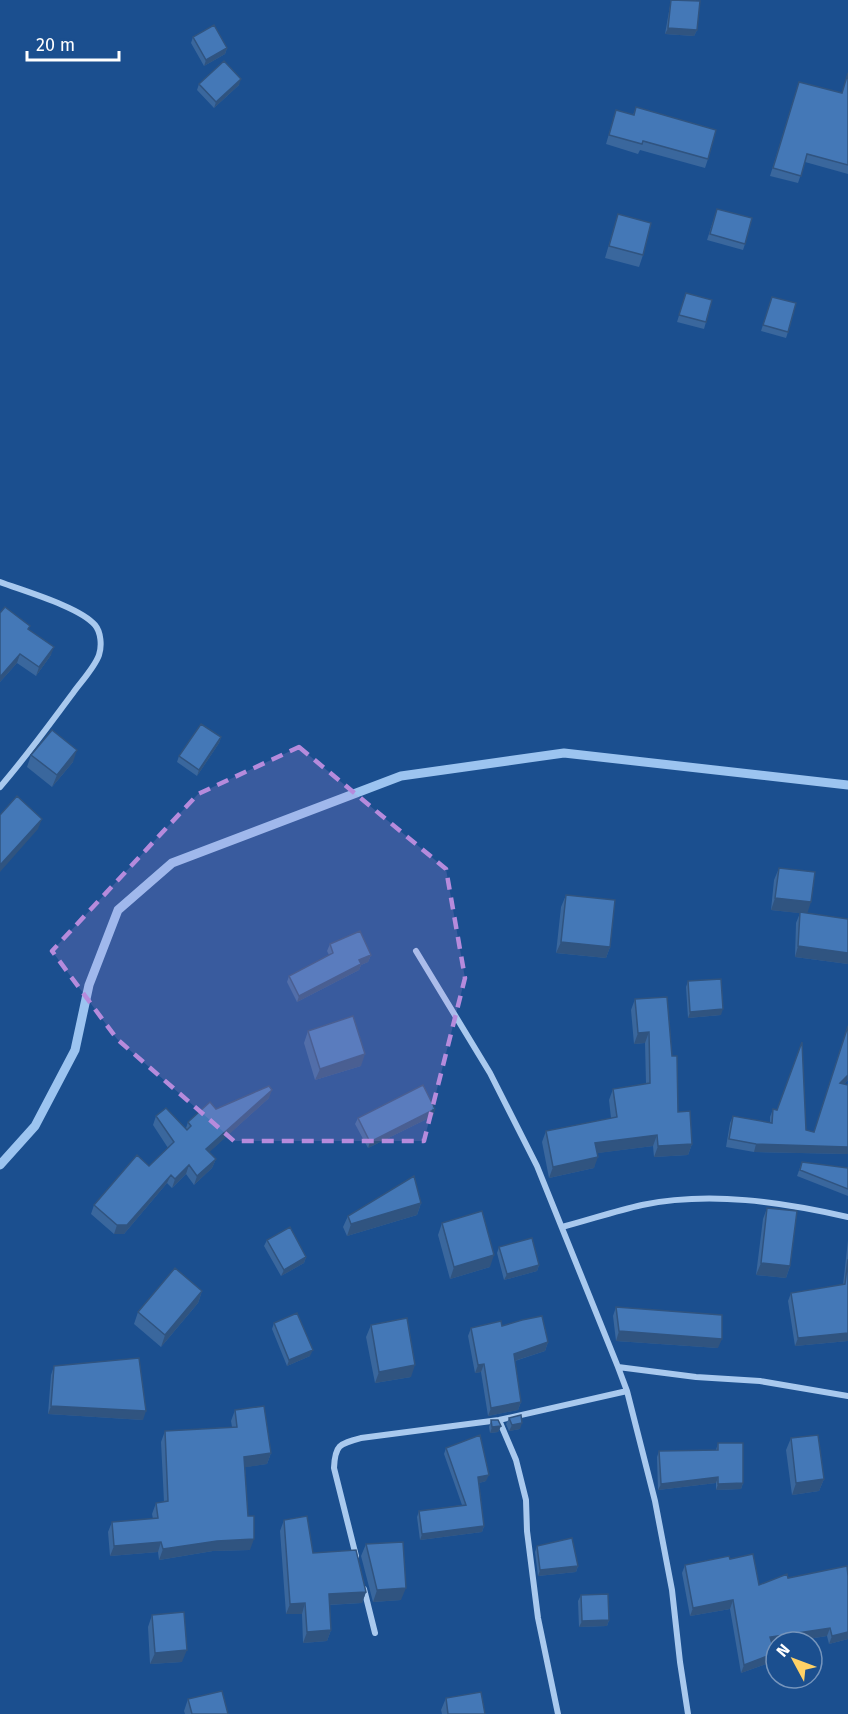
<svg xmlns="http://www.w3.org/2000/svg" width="848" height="1714" font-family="'Fira Sans',sans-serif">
	<rect width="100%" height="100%" fill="#1b4f8f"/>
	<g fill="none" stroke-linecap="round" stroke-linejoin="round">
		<path stroke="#9cc4f0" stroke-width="9" d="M0,1165L35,1126L75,1050L89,985L118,910L172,863L401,776L564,753L848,785"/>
		<path stroke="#a9c9ee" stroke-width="6" d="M0,582C24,591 80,607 95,625C101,632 102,646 99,655C95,667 80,683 73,693C49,725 26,757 0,787
			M416,951L490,1073L537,1166L618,1367L627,1391L655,1501L672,1590L680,1662L688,1714
			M562,1227C589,1220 615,1211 642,1205C710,1191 782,1202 848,1217
			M618,1367L696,1377L760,1381L848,1396
			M499,1420L516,1460L526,1500L527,1531L538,1618L558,1714
			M356,1556L334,1468C335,1445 339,1444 361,1438L499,1420L627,1391
			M364,1589L375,1633"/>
	</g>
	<path fill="#3a679d" d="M671,0H696L697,30L694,36L665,34Z
		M193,37L227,48L225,54L204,66L191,43Z
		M848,72V174L805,162L798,183L770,176L799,82L842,93Z
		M199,84L239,85L214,108L197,90Z
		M636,107L708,159L705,168L640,150L638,154L606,144L616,110L633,115Z
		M618,214L643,255L639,267L605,258Z
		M715,215L745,244L743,250L707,240Z
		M686,293L706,322L704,329L677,322Z
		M772,297L788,332L786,338L761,331Z
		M0,613L28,630L51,655L36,676L17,663L0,682Z
		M221,737L219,743L197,776L177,762L179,756Z
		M31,755L73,762L52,787L27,767Z
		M779,868L807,913L848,919V964L795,957L796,923L800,913L771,910L774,880Z
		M566,895L610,947L606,958L556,953L561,907Z
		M330,944L371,955L368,962L361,965L359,970L297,1002L287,982L289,976L329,955L327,951Z
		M688,981L721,1015L688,1018L686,987Z
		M635,999L672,1056L678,1112L692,1144L688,1155L654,1157L653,1146L597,1153L594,1168L549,1178L542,1142L546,1131L611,1118L609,1100L613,1089L646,1084L645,1043L634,1044L631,1010Z
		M848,1025V1080L844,1084L848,1154L754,1152L726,1147L730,1123L733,1116L770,1123V1117L773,1109L806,1130L814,1132Z
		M308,1031L361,1066L315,1080L304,1043Z
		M269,1098L209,1152L216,1159L212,1168L194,1185L186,1174L172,1188L167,1183L124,1234H114L91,1214L94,1205L149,1166L168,1148L153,1125L156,1116L186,1128L188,1122L216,1109Z
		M435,1109L433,1116L368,1148L355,1124L358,1118Z
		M802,1162L848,1168V1196L797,1176Z
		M421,1203L417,1215L347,1236L343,1227L348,1216Z
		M767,1208L790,1266L786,1278L756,1275L763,1219Z
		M442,1223L490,1267L450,1279L438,1235Z
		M267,1240L306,1257L304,1263L281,1276L264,1246Z
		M848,1240V1341L795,1346L788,1301L791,1293L843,1285Z
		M499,1247L539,1265L537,1271L504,1280L497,1253Z
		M202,1291L198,1303L161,1347L134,1324L138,1312Z
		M616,1307L718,1348L616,1341L613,1316Z
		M274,1323L310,1356L287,1366L272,1329Z
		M371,1325L411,1377L375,1383L366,1337Z
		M502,1326L548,1342L545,1351L515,1361L521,1402L518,1410L488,1416L481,1372L475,1373L468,1336L471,1328Z
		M54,1366L143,1420L48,1414L51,1375Z
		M235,1410L271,1453L267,1464L245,1467L250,1550L213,1551L159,1560L158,1552L110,1556L108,1532L112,1522L153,1519L152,1514L156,1503L164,1502L161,1442L165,1431L232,1427L231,1421Z
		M509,1418L520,1429L509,1431L506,1424Z
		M491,1420L501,1426L498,1432L490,1433L489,1427Z
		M791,1438L824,1479L819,1491L792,1495L786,1450Z
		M718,1443L743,1483L741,1489L716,1490V1483L658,1490L657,1457L659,1451L716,1450Z
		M446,1448L486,1481L479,1483L484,1526L482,1532L420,1540L417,1517L419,1511L462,1505L444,1454Z
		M284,1520L313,1553L366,1592L362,1603L329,1605L331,1630L327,1641L303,1643L302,1614H286L280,1531Z
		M366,1544L401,1600L373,1602L361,1556Z
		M537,1546L578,1566L576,1572L538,1576L535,1552Z
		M730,1559L759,1585L788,1578L848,1639L829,1644L827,1636L789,1642H776L772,1645V1662L741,1673L730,1609L690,1616L682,1573L685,1565Z
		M581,1595L609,1620L607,1626L579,1627L578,1601Z
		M152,1615L182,1662L150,1664L148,1627Z
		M446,1698L485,1714H442L441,1710Z
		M188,1699L228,1714H185L184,1711Z"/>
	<path fill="#305480" d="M668,28L697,30L694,36L665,34Z
		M227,48L225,54L204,66L206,60Z
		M241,79L239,85L214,108L216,102Z
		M54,647L51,655L36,676L39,667Z
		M20,654L17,663L0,682V677Z
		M221,737L219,743L197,776L199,770Z
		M77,750L73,762L52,787L57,775Z
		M42,819L38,829L0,872V865Z
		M775,898L811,902L807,914L771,910Z
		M561,942L610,947L606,958L556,953Z
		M798,946L848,953V964L795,957Z
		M371,955L368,962L361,965L359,970L297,1002L299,996L359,960Z
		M723,1009L721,1015L688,1018L690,1012Z
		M649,1032L645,1043L634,1044L638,1033Z
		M365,1054L361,1066L315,1080L320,1069Z
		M848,1075V1080L837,1091L840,1083Z
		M272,1090L269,1098L203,1158L206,1149Z
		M435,1109L433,1116L368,1148L370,1142Z
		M657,1135L653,1146L591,1154L595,1143Z
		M692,1144L688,1155L654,1157L658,1146Z
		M756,1144L848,1147V1154L754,1152Z
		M598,1157L594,1168L549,1178L553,1167Z
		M216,1159L212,1168L194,1185L197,1176Z
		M189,1165L186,1174L172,1188L175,1179Z
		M171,1175L167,1183L124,1234H114L117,1225Z
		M421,1203L417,1215L347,1236L351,1224Z
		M494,1255L490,1267L450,1279L454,1267Z
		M306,1257L304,1263L281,1276L284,1270Z
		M761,1263L790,1266L786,1278L756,1275Z
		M539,1265L537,1271L504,1280L507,1274Z
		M202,1291L198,1303L161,1347L165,1335Z
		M619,1331L722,1339L718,1348L616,1341Z
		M848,1333V1341L795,1346L798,1338Z
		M548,1342L545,1351L511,1362L514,1354Z
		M313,1350L310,1356L287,1366L289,1360Z
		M484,1364L481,1372L475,1373L478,1365Z
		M415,1365L411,1377L375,1383L379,1372Z
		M521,1402L518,1410L488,1416L491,1408Z
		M51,1406L146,1411L143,1420L48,1414Z
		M522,1423L520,1429L509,1431L512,1425Z
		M501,1426L498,1432L490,1433L492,1427Z
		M271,1453L267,1464L240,1468L244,1457Z
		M489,1475L486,1481L476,1484L478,1477Z
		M718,1477L716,1483L658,1490L661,1484Z
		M824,1479L819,1491L792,1495L796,1483Z
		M743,1483L741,1489L716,1490L718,1484Z
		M484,1526L482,1532L420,1540L422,1534Z
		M254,1539L250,1550L213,1551L159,1560L163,1549L217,1541Z
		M161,1542L158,1552L110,1556L114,1546Z
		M578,1566L576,1572L538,1576L540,1570Z
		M406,1588L401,1600L373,1602L377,1590Z
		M366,1592L362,1603L325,1605L329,1594Z
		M733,1600L730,1609L690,1616L693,1608Z
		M305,1603L302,1614H286L290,1604Z
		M609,1620L607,1626L579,1627L582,1621Z
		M830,1628L827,1636L789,1642H776V1644L767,1646L770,1637Z
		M331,1630L327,1641L303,1643L307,1632Z
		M848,1632V1639L829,1644L832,1636Z
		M187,1650L182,1662L150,1664L155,1653Z
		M775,1653L772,1662L741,1673L744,1665Z"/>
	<path fill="#4478b7" stroke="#305480" stroke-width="1.5" d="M671,0L700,1L697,30L668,28Z
		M214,25L227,48L206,60L193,37Z
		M224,61L241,79L216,102L199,84Z
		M848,73V165L807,154L801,176L773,168L799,82L842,93Z
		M636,107L716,130L708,159L643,141L642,144L609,135L616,110L634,115Z
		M717,209L752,218L745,244L710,234Z
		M618,214L651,223L643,255L609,246Z
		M686,293L712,300L706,322L679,315Z
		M772,297L796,303L788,332L763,325Z
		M5,607L30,626L28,629L54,647L39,667L20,654L0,677V613Z
		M201,724L221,737L199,770L179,756Z
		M52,730L77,750L57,775L31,755Z
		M17,796L42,819L0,865V815Z
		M779,868L815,872L811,902L775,898Z
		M566,895L615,900L610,947L561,942Z
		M800,912L848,919V953L798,946Z
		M360,931L371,955L359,960L361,964L299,996L289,976L333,953L330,944Z
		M721,979L723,1009L690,1012L688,981Z
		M667,997L672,1056H677L678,1112L690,1111L692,1144L658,1146L657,1135L595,1143L598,1157L553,1167L546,1131L617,1117L613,1089L650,1083L649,1032L638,1033L635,999Z
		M353,1016L365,1054L320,1069L308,1031Z
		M848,1026V1075L840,1083L848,1085V1147L756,1144L729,1139L733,1116L772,1123L773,1109L777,1110L802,1042L806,1130L814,1132Z
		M423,1085L435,1109L370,1142L358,1118Z
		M269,1086L272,1090L206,1149L216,1159L197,1176L189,1165L175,1179L171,1175L127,1225H117L94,1205L137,1155L149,1166L174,1142L156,1116L166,1108L187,1130L191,1126L188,1122L210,1102L216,1109Z
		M802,1162L848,1168V1189L800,1170Z
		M414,1176L421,1203L351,1224L348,1216Z
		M767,1208L797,1211L790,1266L761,1263Z
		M482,1211L494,1255L454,1267L442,1223Z
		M290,1227L306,1257L284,1270L267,1240Z
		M532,1238L539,1265L507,1274L499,1247Z
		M848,1259V1333L798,1338L791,1293L845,1284Z
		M175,1268L202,1291L165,1335L138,1312Z
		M616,1307L722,1315V1339L619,1331Z
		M297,1313L313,1350L289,1360L274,1323Z
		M542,1316L548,1342L514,1354L521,1402L491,1408L484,1364L478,1365L471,1328L501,1321L502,1326L522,1320Z
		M407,1318L415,1365L379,1372L371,1325Z
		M139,1358L146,1411L51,1406L54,1366Z
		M264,1406L271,1453L244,1457L248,1516H254V1539L217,1541L163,1549L161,1542L114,1546L112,1522L158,1518L156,1503L168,1501L165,1431L237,1427L235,1410Z
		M521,1415L522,1423L512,1425L509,1418Z
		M491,1420H498L501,1426L492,1427Z
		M480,1435L489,1475L478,1477L484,1526L422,1534L419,1511L466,1505L446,1448Z
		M818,1435L824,1479L796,1483L791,1438Z
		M718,1443H743V1483L718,1484V1477L661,1484L659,1451L718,1450Z
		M307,1516L313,1553L356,1550L366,1592L329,1594L331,1630L307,1632L305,1603L290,1604L284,1520Z
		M572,1538L578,1566L540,1570L537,1546Z
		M403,1542L406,1588L377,1590L366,1544Z
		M753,1554L759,1585L787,1574L788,1578L847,1566L848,1576V1632L832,1636L830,1628L770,1637L775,1653L744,1665L733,1600L693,1608L685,1565L729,1556L730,1559Z
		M608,1594L609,1620L582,1621L581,1595Z
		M184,1612L187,1650L155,1653L152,1615Z
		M222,1691L228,1714H192L188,1699Z
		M481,1692L485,1714H448L446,1698Z"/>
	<path fill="#b68bdc" fill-opacity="0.2" stroke="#b68bdc" stroke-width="4.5" stroke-dasharray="12 8" stroke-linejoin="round" d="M299,747L446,869L465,978L424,1141H234L117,1039L52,951L198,794Z"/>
	<g transform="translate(794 1660) rotate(311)"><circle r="28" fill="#1b4f8f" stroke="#7695bc" stroke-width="1.5"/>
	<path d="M0-4.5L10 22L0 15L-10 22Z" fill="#ffd166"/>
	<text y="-9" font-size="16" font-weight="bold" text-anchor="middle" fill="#ffffff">N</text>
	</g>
	<path d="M27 51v9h92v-9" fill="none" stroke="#ffffff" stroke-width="3"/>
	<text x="36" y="51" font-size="18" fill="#ffffff" stroke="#1b4f8f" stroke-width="4.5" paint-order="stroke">20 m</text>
</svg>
